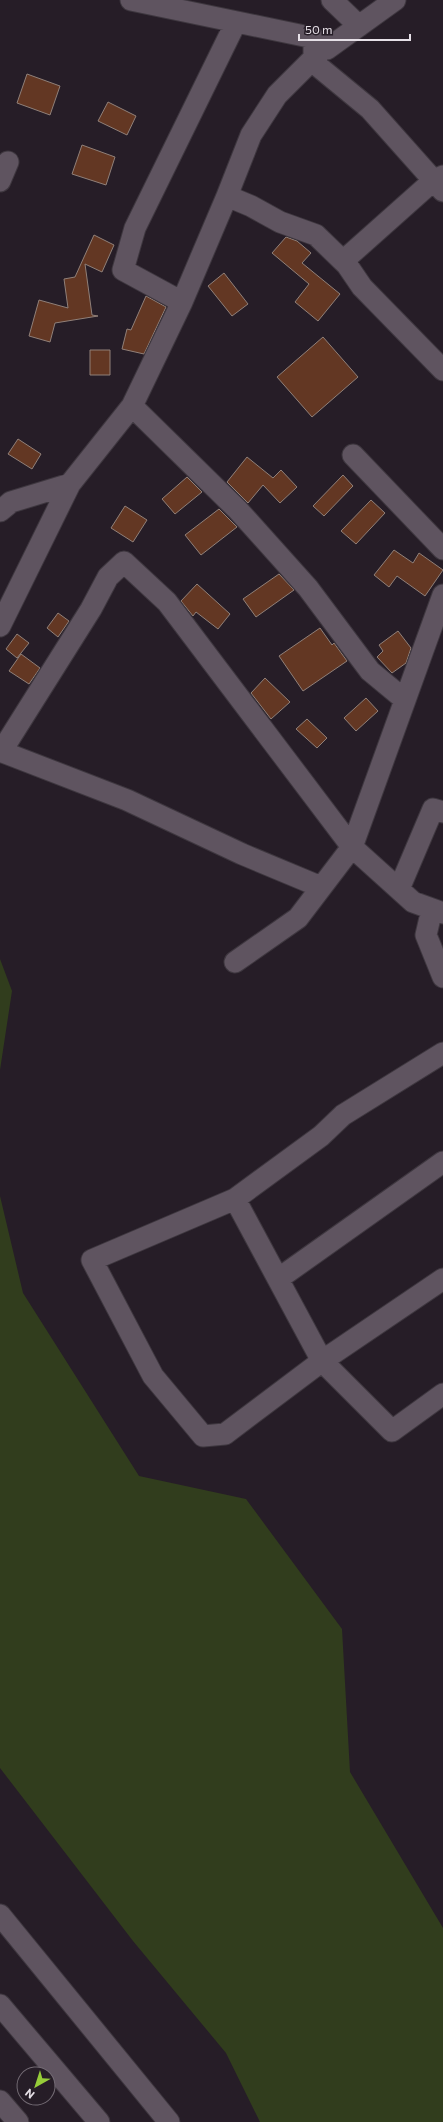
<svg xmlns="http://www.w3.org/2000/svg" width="443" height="2122" font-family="Commissioner,sans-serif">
	<rect width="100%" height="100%" fill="#261d27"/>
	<path fill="#313d1d" d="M0,959L12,991L0,1070Z
		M0,1196L23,1293L139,1476L246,1499L342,1629L350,1772L443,1928V2122H260L226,2053L133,1941L0,1768Z"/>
	<path fill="#633723" stroke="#908079" d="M27,74L60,86L50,115L17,103Z
		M108,102L136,116L127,135L98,121Z
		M82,145L115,157L106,185L72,174Z
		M94,235L114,245L102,272L85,264L92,315L98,316L55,323L50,342L29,336L39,300L68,308L64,279L75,277Z
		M286,237L297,241L311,253L302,263L340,294L318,321L295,302L309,284L272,253Z
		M224,273L248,304L232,316L208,286Z
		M146,296L166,307L144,354L122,349L127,329L131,330Z
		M323,337L358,377L312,417L277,377Z
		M90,350H110V375H90Z
		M18,439L41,454L32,469L8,454Z
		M247,457L273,478L281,470L297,487L280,503L263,485L248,503L227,482Z
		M343,475L353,486L324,516L313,506Z
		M187,477L202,492L175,514L162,499Z
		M371,500L385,513L356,544L341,531Z
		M125,506L147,520L133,542L111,528Z
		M219,509L237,527L201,555L185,535Z
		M394,550L413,563L419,553L443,570L425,596L397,576L389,587L374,575Z
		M279,574L294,590L256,617L243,599Z
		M197,584L230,614L218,629L196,612L193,616L181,601Z
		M58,613L69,621L58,637L47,628Z
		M320,628L332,645L334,643L347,661L303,691L279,656Z
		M398,631L411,648L406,663L392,673L377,657L383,651L379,645Z
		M17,634L29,643L17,658L6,649Z
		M21,654L40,668L29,684L9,671Z
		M265,678L290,702L271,719L251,693Z
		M366,698L378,711L356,731L344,718Z
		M307,719L327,738L317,748L296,729Z"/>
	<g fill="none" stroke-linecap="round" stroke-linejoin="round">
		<defs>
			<path id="minor" d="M131,0L314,38L327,49L395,0
				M332,0L359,26
				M314,45V58L319,67L370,109L443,191
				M314,58L277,95L251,135L227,196L251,206L280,222L316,235L347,265L362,287L443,370
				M0,181L8,162
				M343,261L434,180L443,176
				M182,302L123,270L135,228L236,22
				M132,406L238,510L308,588L370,671L405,700
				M353,455L443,549
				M0,511L11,502L70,484
				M443,595L352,847L413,902L443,913
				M0,626L70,484L132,406L182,302L227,196
				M0,751L127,800L242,854L321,887
				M1,752L91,609L108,577L124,562L167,602L352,847L298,918L235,962
				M399,889L433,809L443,812
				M432,909L426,935L443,977
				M443,1053L343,1115L321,1136L235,1199L92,1260L153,1376L203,1436L225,1434L322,1361L443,1279
				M235,1199L322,1361L392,1431L443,1394
				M278,1279L443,1162
				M0,1915L169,2122
				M0,2005L99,2122
				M0,2101L18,2122"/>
		</defs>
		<use href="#minor" stroke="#3e373f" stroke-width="23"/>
		<use href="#minor" stroke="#5f5460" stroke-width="21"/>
	</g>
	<g transform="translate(36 2086) rotate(219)"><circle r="19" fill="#261d27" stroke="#736b74"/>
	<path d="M0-3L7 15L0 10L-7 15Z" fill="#96cc39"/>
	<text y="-6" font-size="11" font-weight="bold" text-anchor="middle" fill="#e6e0e7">N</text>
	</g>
	<path d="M299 34v6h111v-6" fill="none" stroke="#e6e0e7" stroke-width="2"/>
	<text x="305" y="34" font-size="12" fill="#e6e0e7" stroke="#261d27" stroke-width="3" paint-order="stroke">50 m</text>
</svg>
